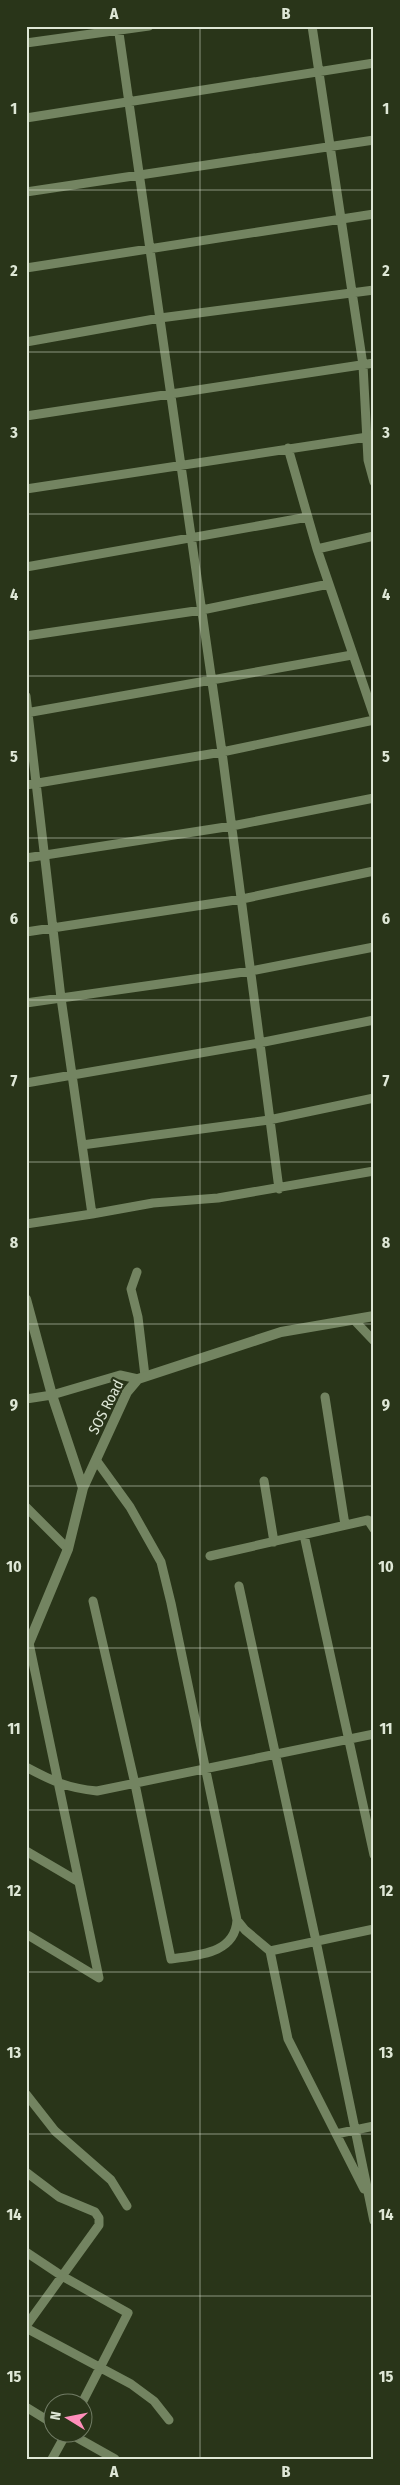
<svg xmlns="http://www.w3.org/2000/svg" width="400" height="2485" font-family="'Fira Sans Condensed',sans-serif">
	<rect width="100%" height="100%" fill="#293519"/>
	<g fill="none" stroke-linecap="round" stroke-linejoin="round">
		<path stroke="#738461" stroke-width="9" d="M118,26L222,752L279,1189
			M312,26L363,365L368,460L374,482
			M26,43L149,26
			M26,118L374,63
			M26,192L374,140
			M26,268L374,214
			M26,342L160,318L374,290
			M26,416L374,363
			M288,448L317,549L374,716
			M26,489L374,436
			M317,549L374,536
			M26,567L308,517
			M26,636L202,610L329,584
			M26,696L61,998L92,1214L26,1224
			M26,713L352,655
			M26,785L222,752L374,720
			M26,858L232,826L374,798
			M26,932L242,899L374,871
			M26,1003L251,971L374,947
			M26,1083L259,1043L374,1020
			M82,1145L269,1120L374,1098
			M92,1214L153,1203L218,1198L374,1171
			M137,1272L131,1289L138,1317L145,1376
			M354,1320L374,1341
			M325,1397L345,1525
			M26,1399L52,1395L120,1375L138,1379
			M264,1481L274,1542
			M26,1507L68,1549
			M304,1535L374,1855
			M210,1556L368,1520L374,1529
			M239,1586L316,1941L374,2221
			M93,1601L135,1784L171,1959C198,1955 235,1954 237,1920L171,1603L161,1562L130,1507L96,1460
			M26,1767C52,1781 67,1788 97,1791L374,1734
			M26,1851L79,1882
			M237,1920L245,1930L270,1951L288,2039L364,2189
			M26,1934L99,1978L29,1643
			M270,1951L374,1929
			M26,2094L55,2131L111,2180L127,2206
			M336,2134L374,2126
			M26,2172L59,2197L95,2212L99,2218V2225L26,2326
			M26,2252L62,2276L128,2313L82,2403
			M26,2328L131,2384L154,2401L169,2420
			M26,2407L52,2423
			M67,2432L115,2459
			M52,2459L67,2432"/>
		<path stroke="#738461" stroke-width="10" d="M26,1299L52,1395L83,1488
			M26,1650L68,1549L83,1488L127,1392L138,1379L281,1332L374,1316"/>
	</g>
	<path fill="none" stroke="#dee7d6" stroke-width="1" stroke-opacity="0.55" d="M200,26V2459M26,190H374M26,352H374M26,514H374M26,676H374M26,838H374M26,1000H374M26,1162H374M26,1324H374M26,1486H374M26,1648H374M26,1810H374M26,1972H374M26,2134H374M26,2296H374"/>
	<g text-anchor="middle" dominant-baseline="central" stroke-width="4.5" stroke-linejoin="round" paint-order="stroke">
		<g font-size="15" fill="#dee7d6" stroke="#293519">
			<text transform="translate(106 1407) rotate(-63)">SOS Road</text>
		</g>
	</g>
	<rect width="400" height="2485" fill="none" stroke="#293519" stroke-width="55"/>
	<g transform="translate(68 2418) rotate(280)"><circle r="24" fill="#293519" stroke="#717c65"/>
	<path d="M0-4L9 19L0 12L-9 19Z" fill="#ff8eba"/>
	<text y="-8" font-size="14" font-weight="bold" text-anchor="middle" fill="#dee7d6">N</text>
	</g>
	<rect x="28" y="28" width="344" height="2430" fill="none" stroke="#dee7d6" stroke-width="2"/>
	<g font-size="16" text-anchor="middle" font-weight="bold" fill="#dee7d6">
		<text x="114" y="19">A</text>
		<text x="286" y="19">B</text>
		<text x="14" y="114">1</text>
		<text x="386" y="114">1</text>
		<text x="14" y="276">2</text>
		<text x="386" y="276">2</text>
		<text x="14" y="438">3</text>
		<text x="386" y="438">3</text>
		<text x="14" y="600">4</text>
		<text x="386" y="600">4</text>
		<text x="14" y="762">5</text>
		<text x="386" y="762">5</text>
		<text x="14" y="924">6</text>
		<text x="386" y="924">6</text>
		<text x="14" y="1086">7</text>
		<text x="386" y="1086">7</text>
		<text x="14" y="1248">8</text>
		<text x="386" y="1248">8</text>
		<text x="14" y="1410">9</text>
		<text x="386" y="1410">9</text>
		<text x="14" y="1572">10</text>
		<text x="386" y="1572">10</text>
		<text x="14" y="1734">11</text>
		<text x="386" y="1734">11</text>
		<text x="14" y="1896">12</text>
		<text x="386" y="1896">12</text>
		<text x="14" y="2058">13</text>
		<text x="386" y="2058">13</text>
		<text x="14" y="2220">14</text>
		<text x="386" y="2220">14</text>
		<text x="14" y="2382">15</text>
		<text x="386" y="2382">15</text>
		<text x="114" y="2477">A</text>
		<text x="286" y="2477">B</text>
	</g>
</svg>
